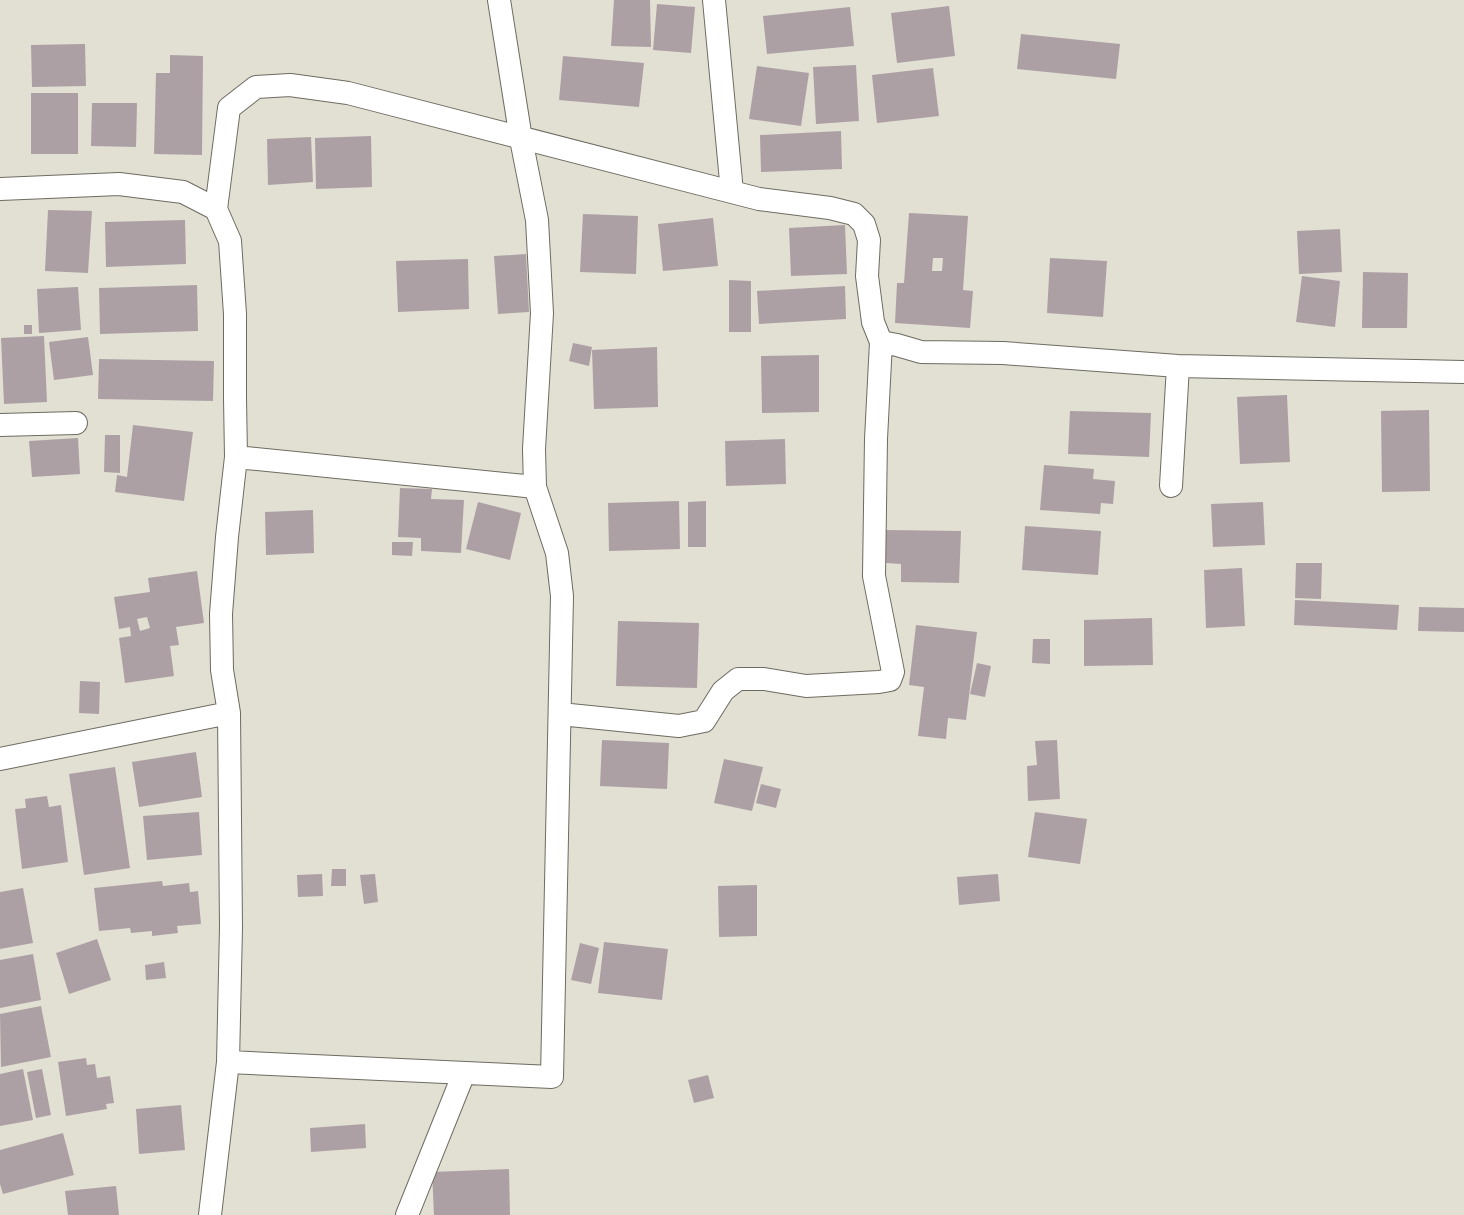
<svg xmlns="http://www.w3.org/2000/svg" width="1464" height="1215" font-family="'Crimson Pro',serif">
	<rect width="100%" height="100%" fill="#e2dfd3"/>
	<path fill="#ada0a5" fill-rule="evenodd" d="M614,0H650L651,47L611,46Z
		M657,4L695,7L691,53L653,50Z
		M949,6L955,56L897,63L891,13Z
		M850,7L854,46L767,54L763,16Z
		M1021,34L1120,44L1116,79L1017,69Z
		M85,44L86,86L32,87L31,45Z
		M170,55L203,56L202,155L154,154L156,73H170Z
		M563,56L644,63L639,107L559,100Z
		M856,65L859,121L816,124L813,67Z
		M757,66L809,73L801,126L749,119Z
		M933,68L939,116L877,123L872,75Z
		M31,93H78V154H31Z
		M92,103H137L136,147L91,146Z
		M841,131L842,169L761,172L760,135Z
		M371,136L372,187L316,189L315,138Z
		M311,137L313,182L268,185L267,139Z
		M48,210L92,211L88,273L45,271Z
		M909,213L968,216L963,290L973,291L970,328L895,323L897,283H904ZM933,258H943L942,271H932Z
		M583,214L638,216L636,274L580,272Z
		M713,218L718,266L663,271L658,224Z
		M185,220L186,264L106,267L105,222Z
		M845,225L847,274L791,276L789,228Z
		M1340,229L1342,272L1299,274L1297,231Z
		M526,254L529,312L498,314L494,256Z
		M1050,258L1107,261L1103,317L1047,313Z
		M468,259L469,309L398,312L396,261Z
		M1363,272L1408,273L1407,328H1362Z
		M1302,276L1340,281L1335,327L1296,322Z
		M729,280L751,281V332H729Z
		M197,285L198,331L100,334L99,288Z
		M845,286L846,319L759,324L757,291Z
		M78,287L81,330L39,333L37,289Z
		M24,325H32V334H24Z
		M44,336L47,402L4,404L1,338Z
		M88,337L93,375L54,380L49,342Z
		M573,343L592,347L589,366L569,361Z
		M657,347L658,407L594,409L592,350Z
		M819,355V412L762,413L761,356Z
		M99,359L214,361L213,401L98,399Z
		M1287,395L1290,462L1240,464L1237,397Z
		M1429,410L1430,491L1382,492L1381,411Z
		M1070,411L1151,413L1149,457L1068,454Z
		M133,425L193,432L184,501L115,492L117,475L127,477Z
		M105,435H120V473L104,472Z
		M78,438L80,474L32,477L29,441Z
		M785,439L786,484L726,486L725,441Z
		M1044,465L1094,469L1093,479L1115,481L1113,504L1101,503L1100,514L1040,510Z
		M400,488L432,489L431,499L464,500L461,553L421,551V538L398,537Z
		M679,501L680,549L609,551L608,503Z
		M706,501V547H688V502Z
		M478,502L521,513L510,560L466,549Z
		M1263,502L1265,545L1213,547L1211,504Z
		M313,510L314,553L266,555L265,512Z
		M1025,526L1101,531L1098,575L1022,570Z
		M886,530L961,531L959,583L901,582V564L885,563Z
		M392,542H413L412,556L392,555Z
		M1296,563H1322L1321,599L1295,598Z
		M1242,568L1245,626L1206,628L1204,570Z
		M197,571L204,623L176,627L179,645L170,646L174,676L125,683L119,638L131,636L130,627L119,629L114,597L150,592L148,578ZM147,617L150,628L140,631L137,619Z
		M1295,600L1399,605L1397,630L1294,625Z
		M1419,607L1464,608V632L1418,631Z
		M1152,618L1153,665L1084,666V620Z
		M618,621L699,623L697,688L616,686Z
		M916,625L977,632L966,720L948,718L946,739L918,736L924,687L909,685Z
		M1033,639H1050V664L1032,663Z
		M977,663L991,666L985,697L970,694Z
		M80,681L100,682L99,714L79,713Z
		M602,740L669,743L667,789L600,786Z
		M1057,740L1060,799L1028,801L1027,766L1037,765L1035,741Z
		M196,752L202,797L139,807L132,762Z
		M724,759L763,767L752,811L714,803Z
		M115,767L130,868L84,875L69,774Z
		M761,784L781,789L776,808L756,803Z
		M47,796L49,807L61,805L68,862L22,869L15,809L26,808L25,799Z
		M199,812L202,855L147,860L143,816Z
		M1035,812L1087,819L1080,864L1028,857Z
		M332,869H346V886H331Z
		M322,874L323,896L298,897L297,875Z
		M375,874L378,902L364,904L360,875Z
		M998,874L1000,901L959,905L957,877Z
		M162,881L163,886L189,883L190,892L198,891L201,924L177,926L178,933L152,936V931L131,933L130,928L99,931L94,888Z
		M757,885V936L719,937L718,886Z
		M23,888L33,943L0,949V892Z
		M97,939L111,980L69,994L56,953Z
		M604,942L668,949L662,1000L598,993Z
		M580,943L599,948L591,984L571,980Z
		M33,954L41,1000L0,1008V960Z
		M164,962L166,978L146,980L145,965Z
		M41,1006L51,1057L1,1067L0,1014Z
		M86,1058L87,1065L95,1064L97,1078L110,1076L114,1103L106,1104L107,1109L66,1116L58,1062Z
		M23,1069L33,1120L0,1126V1074Z
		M42,1069L51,1115L36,1118L27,1072Z
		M708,1075L714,1098L694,1103L688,1080Z
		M181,1105L185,1150L139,1154L136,1109Z
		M365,1124L366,1148L311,1152L310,1128Z
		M63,1133L74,1175L3,1194L0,1184V1150Z
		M509,1169L510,1215H434L432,1172Z
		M116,1186L119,1215H68L65,1191Z"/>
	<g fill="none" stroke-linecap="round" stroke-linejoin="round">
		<defs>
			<path id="street" d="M714,0L732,192
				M0,189L119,184L183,192L216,209L230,241L235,314V398L236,457L227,537L221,614L222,670L229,713L231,927L228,1062L210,1215
				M216,209L229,108L256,87L290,85L348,93L759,199L830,208L854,214L864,224L869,240L867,276L873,322L881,342L897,345L921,352L1003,353L1178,366L1464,372
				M0,425L76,423
				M236,457L535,487
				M1171,486L1178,366
				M560,714L679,726L704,721L723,691L738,679H764L806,686L879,682L890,680L893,672L874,576L876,439L881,342
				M0,759L229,713
				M228,1062L552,1077L562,596L557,553L535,487L534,449L542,313L537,220L521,139L499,0
				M407,1215L464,1073"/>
		</defs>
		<use href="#street" stroke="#6e6b61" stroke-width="24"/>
		<use href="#street" stroke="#fff" stroke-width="22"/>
	</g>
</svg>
